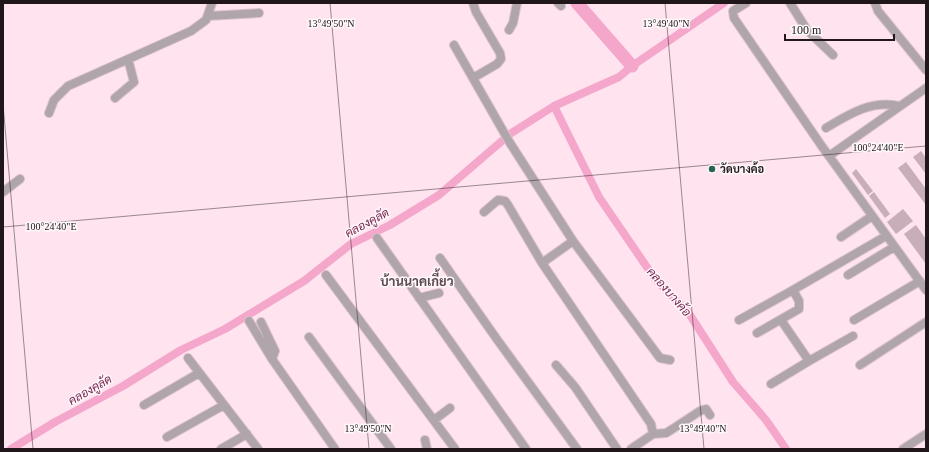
<svg xmlns="http://www.w3.org/2000/svg" width="929" height="452" font-family="'Times New Roman',Sarabun,serif">
	<rect width="100%" height="100%" fill="#ffe4ef"/>
	<g fill="none" stroke-linecap="round" stroke-linejoin="round">
		<path stroke="#f5a7cb" stroke-width="8" d="M554,106L599,197L655,279L688,312L733,382L766,420L786,449
			M11,449L55,422L123,386L181,350L225,329L304,281L351,244L390,225L439,195L510,134L554,106L619,77L632,66L724,3"/>
		<path stroke="#f5a7cb" stroke-width="13" d="M577,3L632,66"/>
	</g>
	<path fill="#c7aeb8" d="M921,151L926,158V174L913,157Z
		M906,162L926,189V205L898,168Z
		M856,169L873,191L868,195L852,173Z
		M874,192L890,214L885,218L869,196Z
		M903,209L913,221L896,234L887,222Z
		M916,225L926,239V264L904,234Z"/>
	<g fill="none" stroke-linecap="round" stroke-linejoin="round">
		<defs>
			<path id="street" d="M558,3L561,6
				M746,3L733,11L734,18L821,145L926,290
				M790,3L807,30L833,55
				M875,3L878,11L926,70
				M208,16L259,13
				M509,30L513,23L517,3
				M454,45L510,143L573,241L660,358L670,360
				M473,78L497,64L501,59L500,53L476,12L473,3
				M115,98L134,82L128,59
				M49,113L54,100L68,86L191,31L206,20L212,3
				M826,128C849,114 871,100 899,106
				M829,156L926,88
				M3,192L20,179
				M484,212L498,200L505,201L508,205L542,263L651,424L653,434
				M841,237L872,216
				M377,238L526,449
				M440,258L496,338L577,449
				M542,263L573,241
				M326,275L455,449
				M848,275L894,247
				M419,298L439,293
				M739,320L793,290
				M781,320L809,361L853,336
				M854,320L920,281
				M249,321L272,359L335,449
				M261,322L275,351L272,359
				M757,333L799,309V301L793,290L886,236
				M309,337L391,449
				M188,358L258,449
				M556,365L575,387L617,449
				M860,365L926,322
				M771,384L809,361
				M144,405L199,373
				M434,420L450,408
				M167,437L224,405
				M425,440L427,449
				M221,449L247,434
				M631,449L653,434L666,433L671,430L700,411L706,409L710,415
				M903,449L926,434"/>
		</defs>
		<use href="#street" stroke="#dbc3cd" stroke-width="10"/>
		<use href="#street" stroke="#b0a5aa" stroke-width="8"/>
	</g>
	<path fill="none" stroke="#1f171a" stroke-width="1" stroke-opacity="0.45" d="M330,3L369,449M665,3L704,449M3,104L33,449M3,227L926,146"/>
	<circle fill="#266552" stroke="#fef8fa" stroke-width="1.5" cx="712" cy="169" r="4"/>
	<g text-anchor="middle" dominant-baseline="central" stroke-width="3" stroke-linejoin="round" paint-order="stroke">
		<g font-size="11" font-weight="bold" fill="#1f171a" stroke="#fef8fa" text-anchor="start">
			<text x="720" y="169">วัดบางค้อ</text>
		</g>
		<g font-size="12" font-style="italic" fill="#7b2453" stroke="#fef8fa">
			<text transform="translate(367 223) rotate(-28)">คลองคูลัด</text>
			<text transform="translate(669 292) rotate(49)">คลองบางค้อ</text>
			<text transform="translate(90 390) rotate(-30)">คลองคูลัด</text>
		</g>
		<g font-size="13" font-weight="bold" fill="#5e4952" stroke="#fef8fa">
			<text x="417" y="281">บ้านนาคเกี้ยว</text>
		</g>
	</g>
	<g font-size="10" text-anchor="middle" fill="#1f171a" stroke="#fef8fa" stroke-width="3" stroke-linejoin="round" paint-order="stroke">
		<text x="331" y="27">13°49'50"N</text>
		<text x="666" y="27">13°49'40"N</text>
		<text x="878" y="151">100°24'40"E</text>
		<text x="51" y="230">100°24'40"E</text>
		<text x="368" y="432">13°49'50"N</text>
		<text x="703" y="432">13°49'40"N</text>
	</g>
	<rect width="929" height="452" fill="none" stroke="#1f171a" stroke-width="8"/>
	<path d="M785 34v6h109v-6" fill="none" stroke="#1f171a" stroke-width="2"/>
	<text x="791" y="34" font-size="12" fill="#1f171a" stroke="#fef8fa" stroke-width="3" paint-order="stroke">100 m</text>
</svg>
